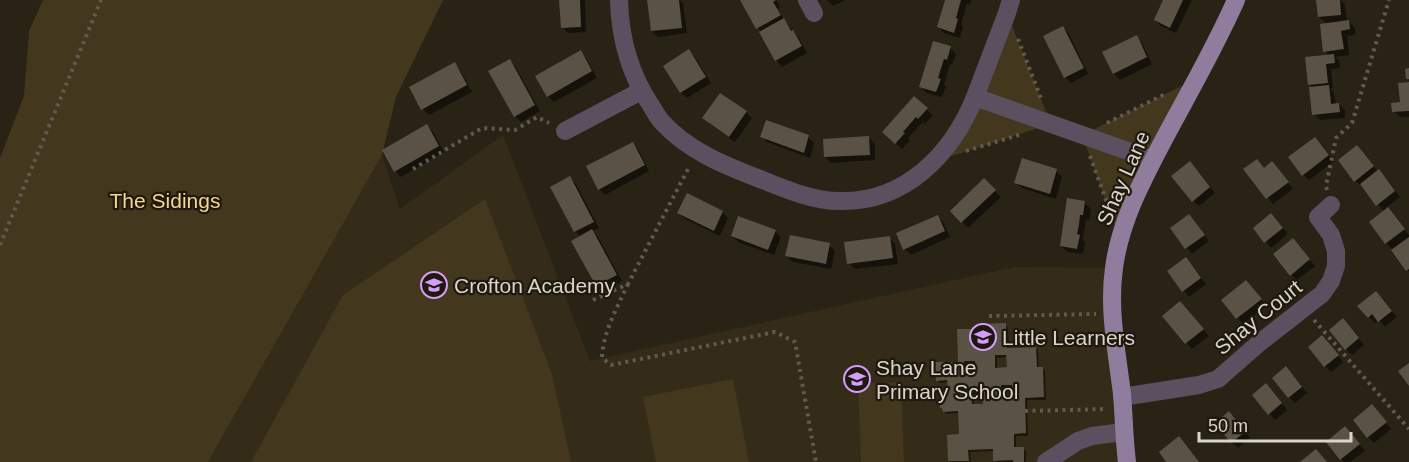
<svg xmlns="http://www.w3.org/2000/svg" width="1409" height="462" font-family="Helvetica,sans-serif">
	<rect width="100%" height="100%" fill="#292316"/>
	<path fill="#342b19" d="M503,135L590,361L1014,267L1114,268L1127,462H208L382,155L400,209Z"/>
	<path fill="#43371e" d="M43,0H443L396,97L382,155L208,462H0V158L24,96L29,31Z
		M1007,13L1051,124L933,162L952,141Z
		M1196,79L1120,240L1082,135Z
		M485,199L552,374L571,462H251L343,295Z
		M733,379L749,462H656L643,397Z
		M901,382L904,462H861L858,384Z"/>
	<path fill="#0007" fill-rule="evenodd" d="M561,0H585L586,32L568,33L562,27Z
		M652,0H680L683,3L687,33L658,37L652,31Z
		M741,0H776L780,7L778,8L785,22L799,38L807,53L782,67L777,61L761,33L762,32L758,28Z
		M827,0H845L833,6Z
		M947,0H971L970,5L967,4L961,24L963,26L960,38L944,33L938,27Z
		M1165,0H1192L1176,33L1161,26L1155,20Z
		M1324,0H1341L1345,5L1347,22H1349L1355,28V35L1347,36L1349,55L1335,57L1339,61L1340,68L1331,69L1333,88L1330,89L1334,92L1336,105L1339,104L1345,110V118L1320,120L1314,114L1313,88L1309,84L1329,56L1325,51L1327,24L1319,17Z
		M1063,28L1069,34L1088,74L1071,83L1065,77Z
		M1136,37L1142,43L1152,64L1120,80L1114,74L1104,53Z
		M950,48L956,54L952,65L950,64L944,84L946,86L942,97L927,93L921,87Z
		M689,51L695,57L711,83L687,98L681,93L665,67Z
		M581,52L586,58L597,78L554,102L548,96L537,77Z
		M509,61L515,66L540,111L521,122L515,116Z
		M454,64L460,70L472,92L429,115L423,109L411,88Z
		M1409,84V117H1400L1394,111L1402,103Z
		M914,98L933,115L925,124L923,122L908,138L910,140L902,149L884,132Z
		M746,112L752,118L735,142L710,124L704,118Z
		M427,126L433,132L444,152L401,177L395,171Z
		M761,136L808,137L814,143L810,158L767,142Z
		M869,138L875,144V160L831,163L825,157Z
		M632,144L638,149L649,171L605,195L599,189Z
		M1321,144L1334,161L1309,180L1303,175Z
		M1363,153L1378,172L1379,171L1385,177L1400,197L1386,208L1409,235V272L1393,250L1386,243L1385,212L1362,186H1361L1355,181Z
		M1272,163L1293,189L1273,204L1245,169H1264Z
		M1196,169L1215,193L1199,206L1193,201Z
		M1056,171L1062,177L1056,199L1022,188L1016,182Z
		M570,178L576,184L599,228L592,231L598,237L622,281L603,291L597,285L581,237L575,231Z
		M984,180L1001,197L968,228L952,211Z
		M1085,203L1091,209L1089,221L1086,220L1084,232L1083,240L1085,242L1083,254L1067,252L1061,246Z
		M722,212L728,218L720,236L685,219L679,213Z
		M937,216L943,222L950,237L911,255L905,249Z
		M1189,216L1209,241L1192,254L1172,229Z
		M1277,221L1288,234L1271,248L1255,228Z
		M775,231L781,237L774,255L738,242L732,236Z
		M889,238L895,244L898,264L855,269L849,263Z
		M829,245L835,251L831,269L793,262L787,256Z
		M1299,246L1315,266L1297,280L1291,275Z
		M1186,259L1206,284L1189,297L1169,272Z
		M1252,287L1266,306L1243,324L1223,300Z
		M1382,299L1397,317L1385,327L1379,320L1375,323L1369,317Z
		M1186,309L1209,336L1192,349L1164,316Z
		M1006,325L1008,328L1009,349L1036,348L1038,351L1039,368H1042L1045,371L1046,400H1027L1028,436H1016V449H1023L1026,451V462H997L995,460V451L970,452L971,462H950L949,461L961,436L960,413L947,414L944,411L949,392V382L940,383L937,380L959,363L978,330ZM1008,357V369H997V358ZM966,363H977L978,374L967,375ZM1014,387V399H1004L1003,388ZM973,394H984L985,405L974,406Z
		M1349,326L1364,345L1352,355L1346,349Z
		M1328,343L1343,362L1331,372L1325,366Z
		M1292,374L1307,393L1295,403L1289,397Z
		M1272,391L1287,410L1275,420L1254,395Z
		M1378,412L1391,429L1374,443L1368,437Z
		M1235,419L1250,438L1238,448L1232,442Z
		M1351,434L1365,451L1350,462H1344L1341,459Z"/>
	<path fill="#5a5345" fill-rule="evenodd" d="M559,0H580L581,27L561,28Z
		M647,0H679L682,28L651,31Z
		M740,0H776L773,2L781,15L756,29Z
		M945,0H961L956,18L958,19L954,33L937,27Z
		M1163,0H1183L1170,28L1154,20Z
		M1316,0H1340L1341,15L1318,17Z
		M784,18L791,31L793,30L802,46L775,61L759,32Z
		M1349,20L1350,29L1341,31L1344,49L1323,52L1320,24Z
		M1063,26L1084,68L1064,78L1043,36Z
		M1137,35L1147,57L1113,74L1102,52Z
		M933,41L951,46L947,60L944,59L938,78L941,79L936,92L919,87Z
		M689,49L706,77L680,93L663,66Z
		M581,50L592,71L547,97L535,76Z
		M1334,54L1335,63L1326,64L1328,83L1308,85L1305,57Z
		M510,59L535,105L514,117L488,71Z
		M455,62L467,85L421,110L409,87Z
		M1409,68V79H1406L1405,69Z
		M1409,82V111L1392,112L1391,103L1400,102L1398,83Z
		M1329,85L1331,104L1339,103L1340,112L1312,115L1309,87Z
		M720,93L747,111L729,137L702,118Z
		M914,96L928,108L918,119L916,117L903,132L905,133L895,144L882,132Z
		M766,120L809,135L804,153L760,137Z
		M427,124L439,146L394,172L382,150Z
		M869,136L870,155L824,157L823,139Z
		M1315,137L1329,155L1302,176L1288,157Z
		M633,142L645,165L598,190L586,166Z
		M1357,145L1374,166L1354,182L1338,160Z
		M1022,158L1057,169L1050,194L1014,183Z
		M1257,159L1264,168L1272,161L1289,182L1266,199L1243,169Z
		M1190,161L1210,187L1192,202L1171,176Z
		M1379,169L1395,191L1376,206L1360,184Z
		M570,176L594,222L574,232L550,187Z
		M984,178L996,190L961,223L950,211Z
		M687,193L723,211L714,231L677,213Z
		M1067,198L1085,201L1083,215H1080L1079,225L1077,234L1080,235L1077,249L1060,246Z
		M1388,207L1405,229L1385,244L1369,222Z
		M1271,213L1283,228L1264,243L1253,228Z
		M1189,214L1205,235L1185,249L1170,228Z
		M938,215L945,231L903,250L896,233Z
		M738,216L776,230L768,250L731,236Z
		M592,229L617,275L596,286L571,241Z
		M790,235L830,243L826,264L785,256Z
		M890,236L893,258L847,264L844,242Z
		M1409,237V269L1406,271L1391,250Z
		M1293,238L1310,259L1290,276L1273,254Z
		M1186,257L1201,278L1182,292L1167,271Z
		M1246,280L1262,299L1236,319L1221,300Z
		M1376,291L1392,311L1378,322L1372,314L1368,318L1357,306Z
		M1180,301L1204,329L1185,344L1162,316Z
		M1343,318L1359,338L1345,350L1329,330Z
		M1006,323L1007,348L1036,347L1037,367H1043L1044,397L1025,398L1026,433L1014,434V447H1024V462H1013V460L993,461V449L968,450L969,461H948L947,435L959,434L958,411L943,412L942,408H940V390H948L947,380L936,381L935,362H958L957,329H976V324ZM995,355H1006L1007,367L995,368ZM964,361H975L976,373H965ZM1001,385H1012L1013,397L1002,398ZM982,391L983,404H972L971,392Z
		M1322,335L1339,355L1324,367L1308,347Z
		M1409,363V386L1398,371Z
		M1286,366L1302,387L1288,398L1272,378Z
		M1266,383L1282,403L1268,415L1252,395Z
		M1372,404L1387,422L1367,438L1353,420Z
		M1229,411L1245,432L1231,443L1215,423Z
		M1345,426L1360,444L1340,460L1326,442Z
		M1179,436L1199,462H1166L1159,452Z
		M1316,449L1327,462H1300Z"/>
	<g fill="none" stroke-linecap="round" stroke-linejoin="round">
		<path stroke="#605a4f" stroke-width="4" stroke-dasharray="3 4.5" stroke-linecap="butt" d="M1018,39L1042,101
			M1107,123L1167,93
			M966,151L1022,134
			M1090,156L1110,211
			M413,169L482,128L515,130L537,117L549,123
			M1327,190L1326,186L1336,138L1352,123L1389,0
			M0,245L101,0
			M628,284C617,308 603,332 602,358L611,365L775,332L795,342L816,462
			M593,300L628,284L689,167
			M989,316L1096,314
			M1314,320L1409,429
			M1025,411L1107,409"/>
		<path stroke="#5a5060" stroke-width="18" d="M619,0C620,39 630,75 652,107C655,112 658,118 662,122C688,151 726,166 760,179C785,189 813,201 839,201C905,203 952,154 975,97L1153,160
			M807,0L814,13
			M975,97L1007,13L1011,0
			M565,131L641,91
			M1122,397L1199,385L1218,379L1258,344L1322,294L1331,281L1336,266V251L1331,235L1318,217L1331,205
			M1046,462L1078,441L1092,436L1123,432"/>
		<path stroke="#907d9d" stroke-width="18" d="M1127,462C1124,439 1124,417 1122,394C1117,352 1108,310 1114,268C1120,222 1142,181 1163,141C1188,94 1215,48 1236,0"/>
	</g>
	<defs>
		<symbol id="school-ring" viewBox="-11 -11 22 22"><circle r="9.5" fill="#1f190d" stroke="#d59cfb" stroke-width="1.5"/><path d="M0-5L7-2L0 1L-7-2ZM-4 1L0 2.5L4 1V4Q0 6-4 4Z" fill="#d59cfb"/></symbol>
	</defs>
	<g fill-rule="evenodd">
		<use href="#school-ring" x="419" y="270" width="30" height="30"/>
		<use href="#school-ring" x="968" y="322" width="30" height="30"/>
		<use href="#school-ring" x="842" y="364" width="30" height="30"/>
	</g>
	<g text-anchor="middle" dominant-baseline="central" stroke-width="4.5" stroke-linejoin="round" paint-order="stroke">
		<g font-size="21" fill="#d9d5cd" stroke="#1f190d">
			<text transform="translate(1123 178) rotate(-66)">Shay Lane</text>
			<text transform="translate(1258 317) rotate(-39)">Shay Court</text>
		</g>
		<g font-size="21" fill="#f6d592" stroke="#1f190d">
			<text x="165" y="200">The Sidings</text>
		</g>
		<g font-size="21" fill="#d9d5cd" stroke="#1f190d" text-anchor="start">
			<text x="454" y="285">Crofton Academy</text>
			<text x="1002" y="337">Little Learners</text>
			<text x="876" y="367">Shay Lane<tspan x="876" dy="24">Primary School</tspan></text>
		</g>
	</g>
	<path d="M1199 432v9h152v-9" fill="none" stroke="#d9d5cd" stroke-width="3"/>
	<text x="1208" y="432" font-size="18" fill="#d9d5cd" stroke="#1f190d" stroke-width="4.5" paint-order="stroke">50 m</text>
</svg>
